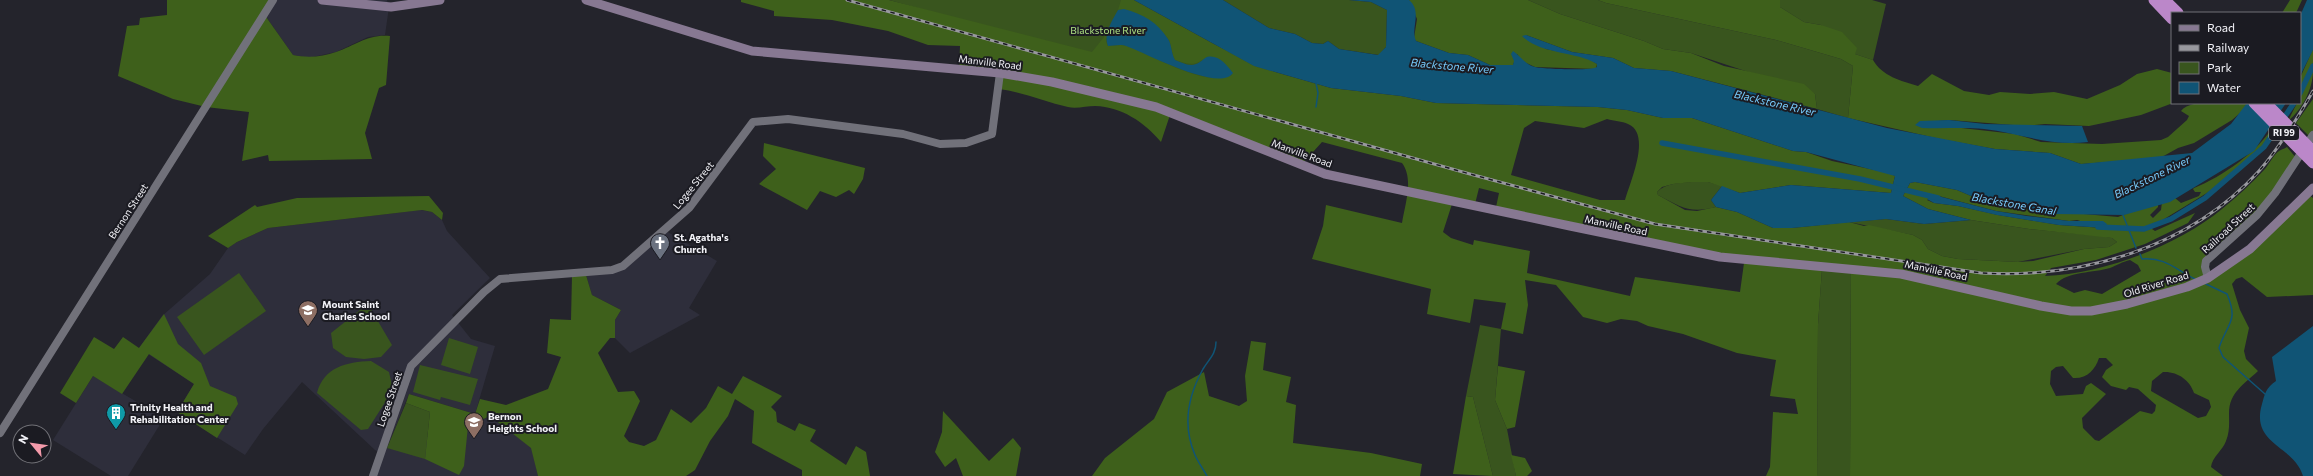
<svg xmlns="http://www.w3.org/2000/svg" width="2313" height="476" font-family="Commissioner,sans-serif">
<rect width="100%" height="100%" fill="#24242c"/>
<path fill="#2e2e3b" d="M271,0H387L389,7L385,35L368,37L336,52L308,58L293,55L264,14Z
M421,210L432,212L442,220L447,231L490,278L452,315L471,339L495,346L475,414L409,394L387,448L468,426L490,416L532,448L538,476H375L384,454L375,450L302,382L263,429L245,455L177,412L194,384L139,348L162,316L210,274L228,248L237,242L268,228Z
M666,231L717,261L689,308L700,315L630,353L615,338V320L621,310L592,295L586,275L621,270Z
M93,376L164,418L128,476H111L53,440Z"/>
<path fill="#39551e" d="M889,0H1121L1122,3L1465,158Z
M1223,0H1349L1371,2L1387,10L1386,47L1379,55L1339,49L1328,41L1323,44L1312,43L1295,34L1269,28Z
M1528,0H1598L1606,3L1776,40L1841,59L1853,66L1848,118L1817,109L1815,94L1691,53L1663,49L1644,41L1560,14Z
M1780,0H1872L1886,4L1873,60L1855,54L1821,25L1804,22L1780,7Z
M1692,182H1708L1722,186L1711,200L1716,207C1690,214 1681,207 1658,195L1657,192C1666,183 1679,183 1692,182Z
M1886,219L1924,224L1971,220L2029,229L2101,236L2112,238L2117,242L2109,247L2084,249L2018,262L1958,259L1942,256L1928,249L1922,240L1913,235L1849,222Z
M1822,269H1851L1850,476H1817L1818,324Z
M239,273L266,311L204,355L177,317Z
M365,306H369L392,345L381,357L364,359L346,357L333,348L331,333Z
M1480,325L1501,329L1495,400L1507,429L1516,476H1493L1473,397L1466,396Z
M449,338L478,347L470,374L441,365Z
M371,361L389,372L393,390L368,429L361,430L317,393C324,367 346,362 371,361Z
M420,365L478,379L470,405L441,397L440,400L413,392Z
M406,403L430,412L425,459L387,448Z"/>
<path fill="#3e601b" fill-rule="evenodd" d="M167,0H271L264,14L293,55C307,58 322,57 336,52C357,45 367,34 390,36L386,85L379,88L365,133L372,159L269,161L268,155L242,161L249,112L206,107L173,99L118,76L127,26L139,25L140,18L167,15Z
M741,0H889L1092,52L1108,32L1106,41L1108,46C1114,46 1121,44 1127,46C1154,55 1203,88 1232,75L1207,57C1195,66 1189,65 1175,60C1171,53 1172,45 1168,39C1160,26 1133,7 1118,10L1121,0H1134L1254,66L1331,88L1401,96L1436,103L1598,107L1627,110L1663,118H1692L1793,151L1806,152L1832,161L1889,173L1895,176L1891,193L1791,185L1740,193L1708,182H1692L1673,184L1662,187L1657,192L1658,195L1685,210L1697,211L1716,207L1737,212L1773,228H1792L1849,222L1864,226L1869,225L1913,235L1922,240L1928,249L1942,256L1958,259L2018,262L2033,261L2084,249L2109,247L2117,242L2112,238L2029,229L1971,220L1928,209L1903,196L1910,183L1915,182L1957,190L1990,204L2084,214L2118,217L2158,201V207L2150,215L2153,218L2161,210L2162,202L2175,198L2181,203L2199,196L2201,192H2195L2193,189L2194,188C2222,177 2259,151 2274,125L2277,127L2264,146L2220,185L2156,224L2152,229L2155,231L2195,213L2188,223L2145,244L2096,260L2051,268L2045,276C2103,274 2177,246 2222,209C2237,197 2251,184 2264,170C2269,165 2273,155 2279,151C2282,149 2284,149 2287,147L2297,159L2272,201L2207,264L2210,278L2309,195L2313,198V295L2267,297L2242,277L2236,279L2232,284L2240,310L2249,328L2244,351L2246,359L2258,371C2244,384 2229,393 2229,413C2229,423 2230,431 2226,441C2223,450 2212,457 2211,467L2223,476H1850L1851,270L1822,269L1818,324L1817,476H1766L1770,467L1773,412L1798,414L1795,399L1770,396L1776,360L1737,353L1683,334L1648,326L1637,321L1621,319L1607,323L1583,317L1556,285L1525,280L1528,305L1523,334L1501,329L1506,303L1474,299L1470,323L1427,314L1431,289L1312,259L1323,226L1326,205L1402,223C1405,204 1414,179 1402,163L1322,142L1303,163L1172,109L1161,142C1144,122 1122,107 1095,106C1087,106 1076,109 1068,107C1045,102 1023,92 999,89L1001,75L959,70L960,46L928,45L888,31L832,20L774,16V11L741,2ZM1607,119C1614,121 1622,121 1628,124C1652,134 1630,182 1625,200H1600L1511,175L1524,128L1535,121L1584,128ZM1479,188L1499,193L1495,212L1744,263L1740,292L1635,277L1630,296L1527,273L1530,251L1474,240L1473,245L1451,238L1443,232L1452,204L1474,208ZM1935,195L1996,211L2069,221L2077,220L2104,228L2059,225L1998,215L1958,206L1934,203L1927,200ZM2130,260L2138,265L2141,271L2102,294L2085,290L2074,293L2056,284C2068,271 2094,273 2110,268C2117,265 2122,262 2130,260ZM2099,358H2106L2113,365L2106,370L2102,377L2111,386L2126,390L2129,387L2138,389L2156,405L2155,411L2152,414L2140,411L2099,441L2095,440L2083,428L2082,418L2106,394L2091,383L2086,386L2083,394L2056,396L2050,384L2051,371L2056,367L2063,366L2073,378C2087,379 2095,370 2099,358ZM2163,372C2177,371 2190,380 2194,393L2209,400L2211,407L2206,416L2198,418L2151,391L2152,381Z
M1409,0H1528L1560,14L1644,41L1663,49L1691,53L1724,66L1804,84L1815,94L1817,109L1671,71L1634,68L1613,58L1572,52L1526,35L1546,49L1586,57L1597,64L1596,69L1535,67L1522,61L1517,54L1513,65H1490L1468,55L1449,53L1416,41L1414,38L1417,19Z
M1598,0H1780V7L1804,22L1821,25L1842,32L1857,48L1855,54L1873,60C1882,76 1901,81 1918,86L1932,74L1964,91L1989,95L2000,92L2030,94L2054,92L2087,99L2120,85L2137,74L2157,69L2172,73L2173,103L2141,115L2089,126L2045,124L2026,126L1949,120L1917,123L2015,134L2041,142L2102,144L2161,140L2168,137L2187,120L2189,116L2181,111C2190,98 2230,103 2246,103L2248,106L2232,120L2194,143L2178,148L2160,158L2081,164L2050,153L1995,149L1940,139L1848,118L1853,66L1841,59L1776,40L1606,3Z
M2290,0H2302L2296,13H2282Z
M2313,49V63L2300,88V78Z
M2313,71C2313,89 2302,110 2288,121L2297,103H2300V97Z
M2313,99V140L2296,123Z
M764,143L865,168L863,179L854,194L849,190L836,197L820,191L807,210L759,184L776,169L763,156Z
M429,196L443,213L442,220L432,212L422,210L268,228L237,242L228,248L208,236L255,205L257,207L297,198Z
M586,275L592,295L621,310L615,320V338H610L598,353L618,392L634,391L640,401L624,436L629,442L644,446L656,440L671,409L691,423L706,408L718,386L732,394L743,376L782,396L771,407L776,412L777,422L795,431L799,423L816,430L810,441L846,465L856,446L866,452L870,476H802V470L752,443L754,411L735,399L728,416L710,441L695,470L686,476H538L531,448L490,416L468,426L464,466L459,475L425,459L430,412L406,403L409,394L475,414L480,399L506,405L548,389L561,357L547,353L550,319L571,320L572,276Z
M164,314L178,344L201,363L210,386L236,397L238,404L217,438L177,412L194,384L149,354L122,394L93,376L76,403L60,393L94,337L114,349L123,337L139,348Z
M1251,341L1266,343L1263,370L1291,377L1286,402L1296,405L1293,443L1371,453L1422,464L1420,476H1092L1105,458L1154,419L1167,392L1204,372L1209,396L1239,406L1247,401L1245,376Z
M1498,366L1525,371L1515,427L1507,429L1495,400Z
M1466,396L1473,397L1493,476L1453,474Z
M943,411L989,461L1013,438L1021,448L1016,476H963L956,458L945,467L935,452L942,432Z
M1511,455L1525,458L1532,471L1527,476H1516Z"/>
<path fill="#105475" d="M1134,0H1223L1269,28L1295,34L1312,43L1323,44L1328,41L1339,49L1378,55L1386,47L1387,10L1371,2L1349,0H1409C1423,12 1410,28 1416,41L1449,53L1468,55L1490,65H1513L1514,61L1511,54L1513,51C1521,56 1525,65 1535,67C1543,69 1593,71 1597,67V64C1575,51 1541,55 1522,36L1526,35L1572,52L1613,58L1634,68L1671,71L1887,128L1995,149L2050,153L2081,164L2192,153L2231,124L2247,103H2286L2254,151L2170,202L2124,215L2056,214L2016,206L1990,204L1957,190L1915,182L1910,183L1903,196L1928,209L1971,220L1924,224L1886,219L1792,228H1773L1737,212L1716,207L1711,200L1722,186L1740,193L1791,185L1891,193L1895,176L1806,152L1793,151L1692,118H1663L1627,110L1598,107L1436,103L1401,96L1331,88L1254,66Z
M2307,0H2313V50L2300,76V16Z
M1124,9C1143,14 1157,22 1168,39C1172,45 1171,53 1175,60C1181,62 1189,67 1196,64C1200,63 1203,59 1207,57C1218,54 1227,65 1233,73C1219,93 1144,52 1126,46C1121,44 1113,46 1108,46C1103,34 1112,21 1118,10Z
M1949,120L1985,124L2082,126L2088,142C2052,147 2019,133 1984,129C1964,127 1943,129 1922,128L1915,125L1920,121Z
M1934,195L1996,211L2027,216L2069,221H2103L2107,224L2105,228L2059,225L1997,215L1958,206L1934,203L1927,199Z
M2313,326V476H2303C2294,445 2250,445 2262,404C2265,393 2266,388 2276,381L2272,357Z"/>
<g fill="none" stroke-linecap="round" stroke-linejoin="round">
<path stroke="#105475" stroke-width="1.5" d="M1316,107L1318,93L1316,83
M2123,215L2136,248
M2140,254L2142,259C2165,257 2175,269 2195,279
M2206,284L2227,294C2239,322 2227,323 2219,348L2223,357L2265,394
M1207,476C1203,469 1198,462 1195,455C1182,425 1188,396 1203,369C1209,359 1216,354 1216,342"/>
<path stroke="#105475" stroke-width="5.5" d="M2300,93L2313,66
M1662,143L1860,179L1938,198
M2098,227L2144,229L2171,219L2205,198L2264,147L2294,103"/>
<path stroke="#71717a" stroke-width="8" d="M2208,278L2205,267L2206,261L2257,215L2275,193L2313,135
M0,433L273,0
M373,476L411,366L484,292L500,279L612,270L623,266L689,208L753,122L788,119L903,134L940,144L966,143L992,134L1000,73"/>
<path stroke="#877892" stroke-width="9" d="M322,0L391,7L440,0
M586,0L752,51L1000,73L1052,82L1156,107L1325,174L1570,226L1720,257L1901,274L2041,306L2071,311H2091L2127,304L2187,287L2208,278L2250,249L2313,188"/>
<path stroke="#bb87c9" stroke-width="11" d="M2154,0L2172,19
M2165,0L2178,13
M2254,103L2313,163
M2266,103L2313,151"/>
<defs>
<path id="rail" d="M847,0L1470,174L1655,224L1981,273C2082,279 2189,248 2259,171C2280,147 2297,119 2313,91"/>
</defs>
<use href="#rail" stroke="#98989e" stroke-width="3"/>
<use href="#rail" stroke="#1b1b22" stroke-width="1.5" stroke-dasharray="4.5" stroke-linecap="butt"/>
</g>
<defs>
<symbol id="church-pin" viewBox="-11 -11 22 30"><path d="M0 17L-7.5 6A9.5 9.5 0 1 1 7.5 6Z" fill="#6b7280" stroke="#1b1b22"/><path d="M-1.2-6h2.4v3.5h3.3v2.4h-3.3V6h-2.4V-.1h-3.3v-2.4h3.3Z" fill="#fff"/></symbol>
<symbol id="school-pin" viewBox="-11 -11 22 30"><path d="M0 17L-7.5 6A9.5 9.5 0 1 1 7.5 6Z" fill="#8d6e63" stroke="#1b1b22"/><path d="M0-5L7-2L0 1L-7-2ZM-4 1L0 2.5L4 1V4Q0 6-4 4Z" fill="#fff"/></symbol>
<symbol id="building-pin" viewBox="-11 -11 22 30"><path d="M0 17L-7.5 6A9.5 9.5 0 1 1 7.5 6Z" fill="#0f9aa8" stroke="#1b1b22"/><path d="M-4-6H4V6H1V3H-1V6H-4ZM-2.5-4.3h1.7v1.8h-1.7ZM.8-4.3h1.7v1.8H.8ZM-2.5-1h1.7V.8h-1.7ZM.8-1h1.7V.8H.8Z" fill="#fff"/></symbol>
</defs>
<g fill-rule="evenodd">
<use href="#church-pin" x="649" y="232" width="22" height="30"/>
<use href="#school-pin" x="297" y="299" width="22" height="30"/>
<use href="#building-pin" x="105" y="402" width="22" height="30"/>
<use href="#school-pin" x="463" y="411" width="22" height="30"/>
</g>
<g text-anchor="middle" stroke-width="4" stroke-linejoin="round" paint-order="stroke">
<rect fill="#1b1b22" stroke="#b2b2b7" stroke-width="1" x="2269" y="126" width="30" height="14" rx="3"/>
<g font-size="9" font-weight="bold" fill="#f2f2f7">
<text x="2284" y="136">RI 99</text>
</g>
<g font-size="10" fill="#aee183" stroke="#1b1b22">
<text x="1108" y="34">Blackstone River</text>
</g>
<g font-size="10" fill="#f2f2f7" stroke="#1b1b22">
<text transform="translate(990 62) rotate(7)" y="4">Manville Road</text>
<text transform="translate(1302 153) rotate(20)" y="4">Manville Road</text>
<text transform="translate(693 185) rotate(-51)" y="4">Logee Street</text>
<text transform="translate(128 211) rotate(-57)" y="4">Bernon Street</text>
<text transform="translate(1616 225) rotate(12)" y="4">Manville Road</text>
<text transform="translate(2228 228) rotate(-43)" y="4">Railroad Street</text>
<text transform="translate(1936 270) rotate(12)" y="4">Manville Road</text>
<text transform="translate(2156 284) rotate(-17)" y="4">Old River Road</text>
<text transform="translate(389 399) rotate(-71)" y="4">Logee Street</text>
</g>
<g font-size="10" font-weight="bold" fill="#f2f2f7" stroke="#1b1b22" text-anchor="start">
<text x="674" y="241">St. Agatha's<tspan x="674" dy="12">Church</tspan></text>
<text x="322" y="308">Mount Saint<tspan x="322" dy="12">Charles School</tspan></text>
<text x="130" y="411">Trinity Health and<tspan x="130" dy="12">Rehabilitation Center</tspan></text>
<text x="488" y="420">Bernon<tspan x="488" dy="12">Heights School</tspan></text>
</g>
<g font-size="11" font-style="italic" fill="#77cbfc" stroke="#1b1b22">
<text transform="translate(1452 66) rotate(5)" y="4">Blackstone River</text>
<text transform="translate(1775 103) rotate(13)" y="4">Blackstone River</text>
<text transform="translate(2152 177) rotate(-26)" y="4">Blackstone River</text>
<text transform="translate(2014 204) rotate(10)" y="4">Blackstone Canal</text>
</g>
</g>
<rect x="2171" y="12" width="130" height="92" fill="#1b1b22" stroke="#717177"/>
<rect x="2179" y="25" width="20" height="6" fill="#877892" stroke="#717177"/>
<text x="2207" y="32" font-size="12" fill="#f2f2f7">Road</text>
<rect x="2179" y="45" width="20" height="6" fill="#98989e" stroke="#717177"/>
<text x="2207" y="52" font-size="12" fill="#f2f2f7">Railway</text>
<rect x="2179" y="62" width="20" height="12" fill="#39551e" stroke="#717177"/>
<text x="2207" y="72" font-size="12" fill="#f2f2f7">Park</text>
<rect x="2179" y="82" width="20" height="12" fill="#105475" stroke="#717177"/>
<text x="2207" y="92" font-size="12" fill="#f2f2f7">Water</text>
<g transform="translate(32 444) rotate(299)"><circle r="19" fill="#1b1b22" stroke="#717177"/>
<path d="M0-3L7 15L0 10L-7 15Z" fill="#f39aaa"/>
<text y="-6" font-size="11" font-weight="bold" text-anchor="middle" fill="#f2f2f7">N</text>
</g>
</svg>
